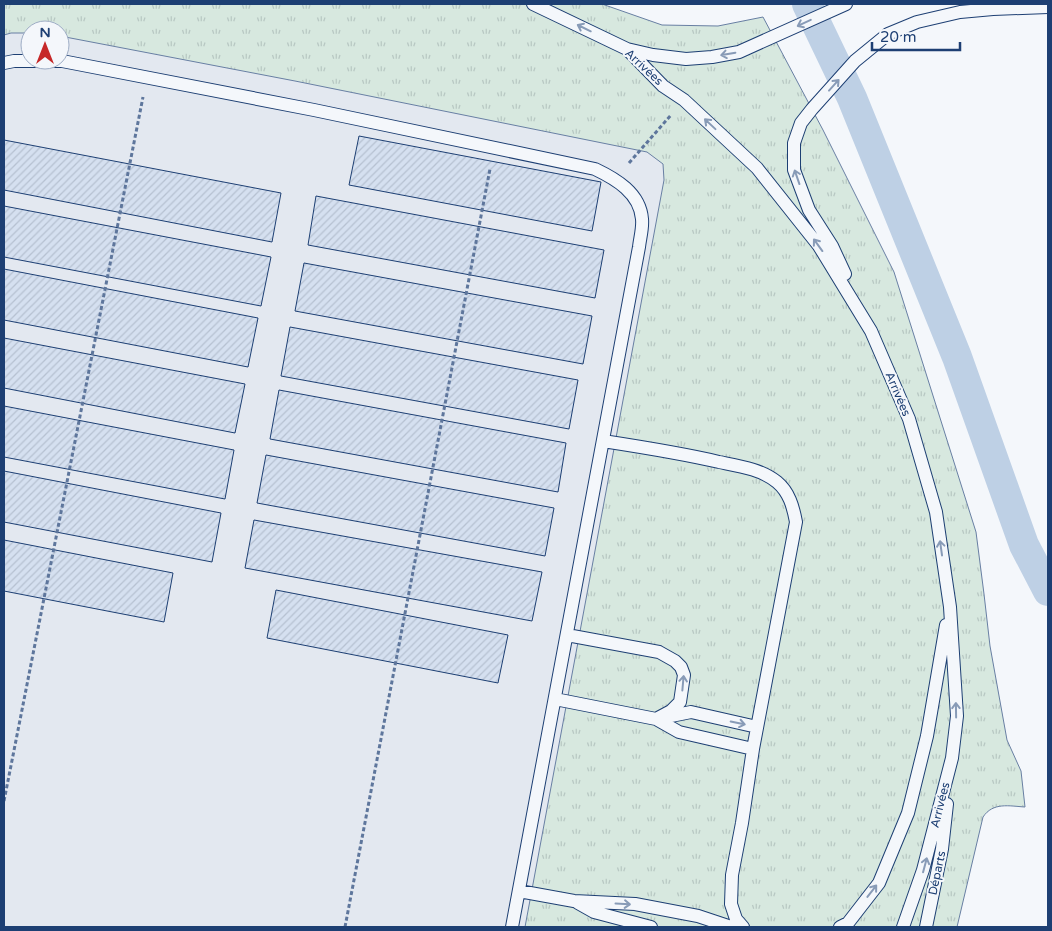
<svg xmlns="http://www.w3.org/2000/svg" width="1052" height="931" font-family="'Varela Round',sans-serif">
<defs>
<pattern id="grass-tufts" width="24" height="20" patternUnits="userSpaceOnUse" patternTransform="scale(1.25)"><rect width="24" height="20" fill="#d7e8df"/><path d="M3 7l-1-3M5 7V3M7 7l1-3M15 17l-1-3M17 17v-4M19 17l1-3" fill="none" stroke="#b8c8c3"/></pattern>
<pattern id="building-hatch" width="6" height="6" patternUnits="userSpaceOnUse" patternTransform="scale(1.25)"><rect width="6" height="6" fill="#d5e0f0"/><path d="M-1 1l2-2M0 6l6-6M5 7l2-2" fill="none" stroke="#b6c1d1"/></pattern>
</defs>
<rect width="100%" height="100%" fill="#f4f7fb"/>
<path fill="url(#grass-tufts)" stroke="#687fa3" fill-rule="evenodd" d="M4,4H602L662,25L718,26L763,17L823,130L894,272L976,532L984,594L990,646L1007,740L1021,771L1025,807C1009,806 993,802 983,817L957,927H4ZM30,30H60V60H30Z"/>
<path fill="#e3e8f0" stroke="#687fa3" d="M11,33H30V60H60V36L295,81L647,152L663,164L664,180L525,927H4V35Z"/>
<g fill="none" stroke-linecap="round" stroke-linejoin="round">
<path stroke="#bed0e5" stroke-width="30" d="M807,4L852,98L957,357L1024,545L1048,591"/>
</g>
<path fill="url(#building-hatch)" stroke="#1d3f73" d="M359,136L601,182L592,231L349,185Z
M4,140L281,193L272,242L4,190Z
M316,196L604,250L595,298L308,245Z
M4,206L271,257L261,306L4,257Z
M304,263L592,316L583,364L295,311Z
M4,269L258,318L248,367L4,320Z
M290,327L578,380L569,429L281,376Z
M4,338L245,384L235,433L4,388Z
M279,390L566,443L558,492L270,439Z
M4,406L234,450L225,499L4,457Z
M266,455L554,508L545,556L257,503Z
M4,471L221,513L212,562L4,522Z
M254,520L542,572L532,621L245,568Z
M4,540L173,573L164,622L4,591Z
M276,590L508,635L498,683L267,638Z"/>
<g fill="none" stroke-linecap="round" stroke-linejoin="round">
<defs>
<path id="lane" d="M533,4L627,49L663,86L684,100L757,168L819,246L871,331L909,419L936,512L950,607L957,716L952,758L923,870L903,927
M627,49L653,55L686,59L712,57L739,52L846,4
M4,63L14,61H62L314,110L595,169C616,179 640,193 642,219C643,228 640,238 639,247L512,927
M845,274L832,246L809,210L794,170V143L801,123L812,109L855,61L888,34L917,22L960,12L993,9L1048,7
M603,441C642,447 681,453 719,462C739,466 761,469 777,482C789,492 793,506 796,522L753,749L742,823L732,875L731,904L736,919L743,927
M567,635L659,652L675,661L681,667L684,675L680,702L671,711L656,719
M555,699L656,719L679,732L753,749
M666,717L691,712L757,727
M519,891L574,901L635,904L698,916L731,927
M578,903L594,912L651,927
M840,927L848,923L879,883L908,813L927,736L946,625
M926,927L942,849L947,804"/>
</defs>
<use href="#lane" stroke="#1d3f73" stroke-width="14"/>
<path stroke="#5e769c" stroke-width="3" stroke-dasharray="4 2.5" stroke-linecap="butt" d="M629,163L671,115
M4,801L143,97
M345,927L490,169"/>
<use href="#lane" stroke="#f4f7fb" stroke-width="12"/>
</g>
<defs><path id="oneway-shaft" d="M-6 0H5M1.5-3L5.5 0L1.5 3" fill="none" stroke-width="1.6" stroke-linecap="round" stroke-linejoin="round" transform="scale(1.25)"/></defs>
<g stroke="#889bb7">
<use href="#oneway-shaft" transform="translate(804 23) rotate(155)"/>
<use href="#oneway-shaft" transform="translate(584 28) rotate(-154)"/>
<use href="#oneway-shaft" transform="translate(728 54) rotate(170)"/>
<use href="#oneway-shaft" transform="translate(834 85) rotate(-48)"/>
<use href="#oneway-shaft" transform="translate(710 124) rotate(-137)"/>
<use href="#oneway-shaft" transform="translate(797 177) rotate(-109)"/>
<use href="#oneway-shaft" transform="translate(818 245) rotate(-126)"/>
<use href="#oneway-shaft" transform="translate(941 548) rotate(-98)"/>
<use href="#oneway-shaft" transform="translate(683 683) rotate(-85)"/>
<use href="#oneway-shaft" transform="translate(956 710) rotate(-91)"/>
<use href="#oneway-shaft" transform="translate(738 723) rotate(12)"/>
<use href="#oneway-shaft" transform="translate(925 865) rotate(-75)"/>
<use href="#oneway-shaft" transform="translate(872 891) rotate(-52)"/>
<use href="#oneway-shaft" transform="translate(623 904) rotate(3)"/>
</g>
<g text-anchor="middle" stroke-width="4" stroke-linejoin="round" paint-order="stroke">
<g font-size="12" fill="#1d3f73" stroke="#f4f7fb">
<text transform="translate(644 67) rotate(43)" y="4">Arrivées</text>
<text transform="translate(898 394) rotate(67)" y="4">Arrivées</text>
<text transform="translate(940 805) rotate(-76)" y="4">Arrivées</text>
<text transform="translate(937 873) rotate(-78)" y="4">Départs</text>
</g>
</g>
<rect width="1052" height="931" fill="none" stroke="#1d3f73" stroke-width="10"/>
<g transform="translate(45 45)"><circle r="24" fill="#f4f7fb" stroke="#9eadc5"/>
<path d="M0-4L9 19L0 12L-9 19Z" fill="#c62828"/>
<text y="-8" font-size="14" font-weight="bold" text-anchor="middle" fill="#1d3f73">N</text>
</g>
<path d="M872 42v8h88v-8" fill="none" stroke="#1d3f73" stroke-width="2.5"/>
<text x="880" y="42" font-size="15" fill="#1d3f73" stroke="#f4f7fb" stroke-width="4" paint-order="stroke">20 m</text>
</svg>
